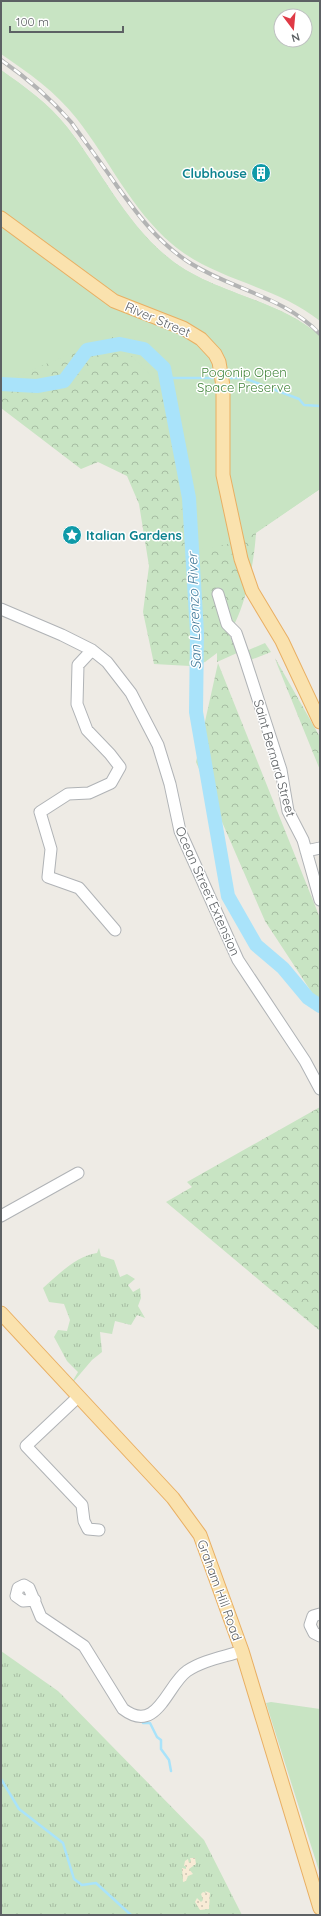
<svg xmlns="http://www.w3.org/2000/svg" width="321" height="1916" font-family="Quicksand,sans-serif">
<defs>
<pattern id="grass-tufts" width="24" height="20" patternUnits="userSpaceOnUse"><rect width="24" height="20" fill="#c8e4c3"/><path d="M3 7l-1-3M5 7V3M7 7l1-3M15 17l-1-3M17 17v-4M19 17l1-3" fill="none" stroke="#a6bca2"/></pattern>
<pattern id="forest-crowns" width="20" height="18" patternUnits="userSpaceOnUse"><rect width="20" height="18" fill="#c8e4c3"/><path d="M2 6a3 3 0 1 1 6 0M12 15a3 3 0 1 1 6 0" fill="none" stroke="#a6bca2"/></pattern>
<pattern id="sand-dots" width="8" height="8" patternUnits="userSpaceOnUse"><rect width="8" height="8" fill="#f8ebd6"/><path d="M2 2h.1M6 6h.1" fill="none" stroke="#ccc2b1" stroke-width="1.8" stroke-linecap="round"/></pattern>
</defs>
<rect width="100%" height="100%" fill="#eeebe5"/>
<path fill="url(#grass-tufts)" d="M99,1248L101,1256L114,1260L120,1277L127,1274L135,1279L128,1285L133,1292L140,1288L141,1298L138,1306L145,1318L137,1315L131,1325L115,1321L112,1334L100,1332L102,1352L92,1360L69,1387L78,1372L67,1361L54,1337L58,1330L67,1331L70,1320L64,1304L49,1302L43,1288C59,1274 76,1256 97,1253Z
M1,1651L58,1691L204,1840L242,1915H1Z"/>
<path fill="url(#forest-crowns)" d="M1,70C25,87 49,104 67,127C100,169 124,220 165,255C210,294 276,297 320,336V489L256,533C254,564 246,607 229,634L237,653L217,662V653L205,662L190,666L154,664L143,612L149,566L139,504L127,476L98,462L81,469L1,408Z
M265,643L271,652L248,661L244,652Z
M275,658L320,737V770L277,664Z
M218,663L320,918V1005L265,921L196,762Z
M320,1107V1331L166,1202L192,1187L187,1182Z"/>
<path fill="url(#sand-dots)" d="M190,1858H195L196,1864L189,1869L193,1874L188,1876L186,1881L183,1882L182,1868L186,1869V1866H184L185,1861L188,1859L189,1863L191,1861Z
M205,1891L210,1893L209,1909L200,1910L195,1902L197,1898L201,1902L203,1900L201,1894L203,1892L206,1893Z"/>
<path fill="#c8e4c3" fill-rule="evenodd" d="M1,1H320V321C276,285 215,281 172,244C132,210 109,160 77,119C56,92 29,73 1,54ZM281,16H305V40H281Z
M1,70C25,87 49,104 67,127C100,169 124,220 165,255C210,294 276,297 320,336V489L243,541L187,552L170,395L113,337L11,378L1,373Z
M271,1702L320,1709V1874L266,1703Z"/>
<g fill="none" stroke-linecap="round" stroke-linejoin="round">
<path stroke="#a9e3fa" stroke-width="2.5" d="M165,378H218
M225,378H244L299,399L304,405L320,406
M143,1723H150L157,1737L161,1740V1749L169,1760L171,1771
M1,1779L19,1809L63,1843L74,1879L82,1885L96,1883L131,1915"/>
<path stroke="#a9e3fa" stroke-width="14" d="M1,384L37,386L64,381L87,350L120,344L144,349L164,368L189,498L197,633L196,712L228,896L256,945L283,968L308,998L320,1006"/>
<defs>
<path id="minor" d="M218,594L227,624L236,633L244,656L281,770L288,811L303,840L320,900
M1,609L62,635L92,650L107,662L131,693L158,745L170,784L180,831L238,960L305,1061L320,1089
M92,650L78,665L77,704L87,730L110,754L120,767L111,783L89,793L68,794L40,812L51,849L48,877L79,888L115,930
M306,851L320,848
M1,1216L78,1173
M78,1397L26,1446L82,1505L84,1521L88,1529L99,1530
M35,1600L23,1601L16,1596L18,1588L24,1585L29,1588L41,1617L84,1646L123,1709C157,1735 167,1685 187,1671C203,1660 224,1657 242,1651
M320,1614L313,1616L310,1625L314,1633L320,1636"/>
<path id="major" d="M1,218L114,301L183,328L201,339L215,354L219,362L223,386V475L241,559L252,591L282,641L320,722
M1,1313L173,1498L200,1535L242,1651L320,1908"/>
</defs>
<use href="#minor" stroke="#b0b3b6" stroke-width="13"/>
<use href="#major" stroke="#e9af63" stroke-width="15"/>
<use href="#minor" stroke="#fff" stroke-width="11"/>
<use href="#major" stroke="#fae2ae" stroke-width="13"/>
<defs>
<path id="rail" d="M1,60C27,78 50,98 71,122C86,143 102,164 117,186C138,215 157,241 187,261C229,289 284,296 320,334"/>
</defs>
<use href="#rail" stroke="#b3b4b4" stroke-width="4"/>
<use href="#rail" stroke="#fff" stroke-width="2.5" stroke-dasharray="8" stroke-linecap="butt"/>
</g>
<defs>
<symbol id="building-disc" viewBox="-11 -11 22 22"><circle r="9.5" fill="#0f9aa8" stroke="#fff"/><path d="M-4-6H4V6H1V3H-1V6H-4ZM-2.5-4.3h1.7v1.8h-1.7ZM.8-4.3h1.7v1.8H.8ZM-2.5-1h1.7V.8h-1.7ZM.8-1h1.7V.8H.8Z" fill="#fff"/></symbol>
<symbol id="sight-disc" viewBox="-11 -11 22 22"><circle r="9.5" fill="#0f9aa8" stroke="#fff"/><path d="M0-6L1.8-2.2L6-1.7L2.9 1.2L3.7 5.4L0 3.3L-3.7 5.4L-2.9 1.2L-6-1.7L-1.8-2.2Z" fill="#fff"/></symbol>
</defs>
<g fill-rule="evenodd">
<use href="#building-disc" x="250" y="162" width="22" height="22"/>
<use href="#sight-disc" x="61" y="524" width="22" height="22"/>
</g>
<g text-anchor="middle" stroke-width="3" stroke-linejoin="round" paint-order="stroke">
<g font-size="13" font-weight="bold" fill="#0d838f" stroke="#fff" text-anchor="end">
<text x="247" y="178">Clubhouse</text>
<text x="86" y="540" text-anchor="start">Italian Gardens</text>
</g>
<g font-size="13" fill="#5d6164" stroke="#fff">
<text transform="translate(158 319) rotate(23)" y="5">River Street</text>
<text transform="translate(275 758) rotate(74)" y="5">Saint Bernard Street</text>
<text transform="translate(208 891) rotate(66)" y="5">Ocean Street Extension</text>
<text transform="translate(220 1590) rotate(70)" y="5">Graham Hill Road</text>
</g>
<g font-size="13" fill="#43853b" stroke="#fff">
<text x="244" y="377">Pogonip Open<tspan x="244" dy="15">Space Preserve</tspan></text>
</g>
<g font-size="14" font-style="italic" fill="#417a9a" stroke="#fff">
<text transform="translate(194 611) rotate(-92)" y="5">San Lorenzo River</text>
</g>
</g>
<rect width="321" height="1916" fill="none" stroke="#5d6164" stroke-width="4"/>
<g transform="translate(293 28) rotate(164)"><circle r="19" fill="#ffffff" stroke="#bec0c1"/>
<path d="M0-3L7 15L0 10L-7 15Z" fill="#df3a46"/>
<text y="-6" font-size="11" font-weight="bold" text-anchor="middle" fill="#5d6164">N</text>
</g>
<path d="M10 26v6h113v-6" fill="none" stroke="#5d6164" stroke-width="2"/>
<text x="16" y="26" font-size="12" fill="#5d6164" stroke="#ffffff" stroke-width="3" paint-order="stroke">100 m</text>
</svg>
